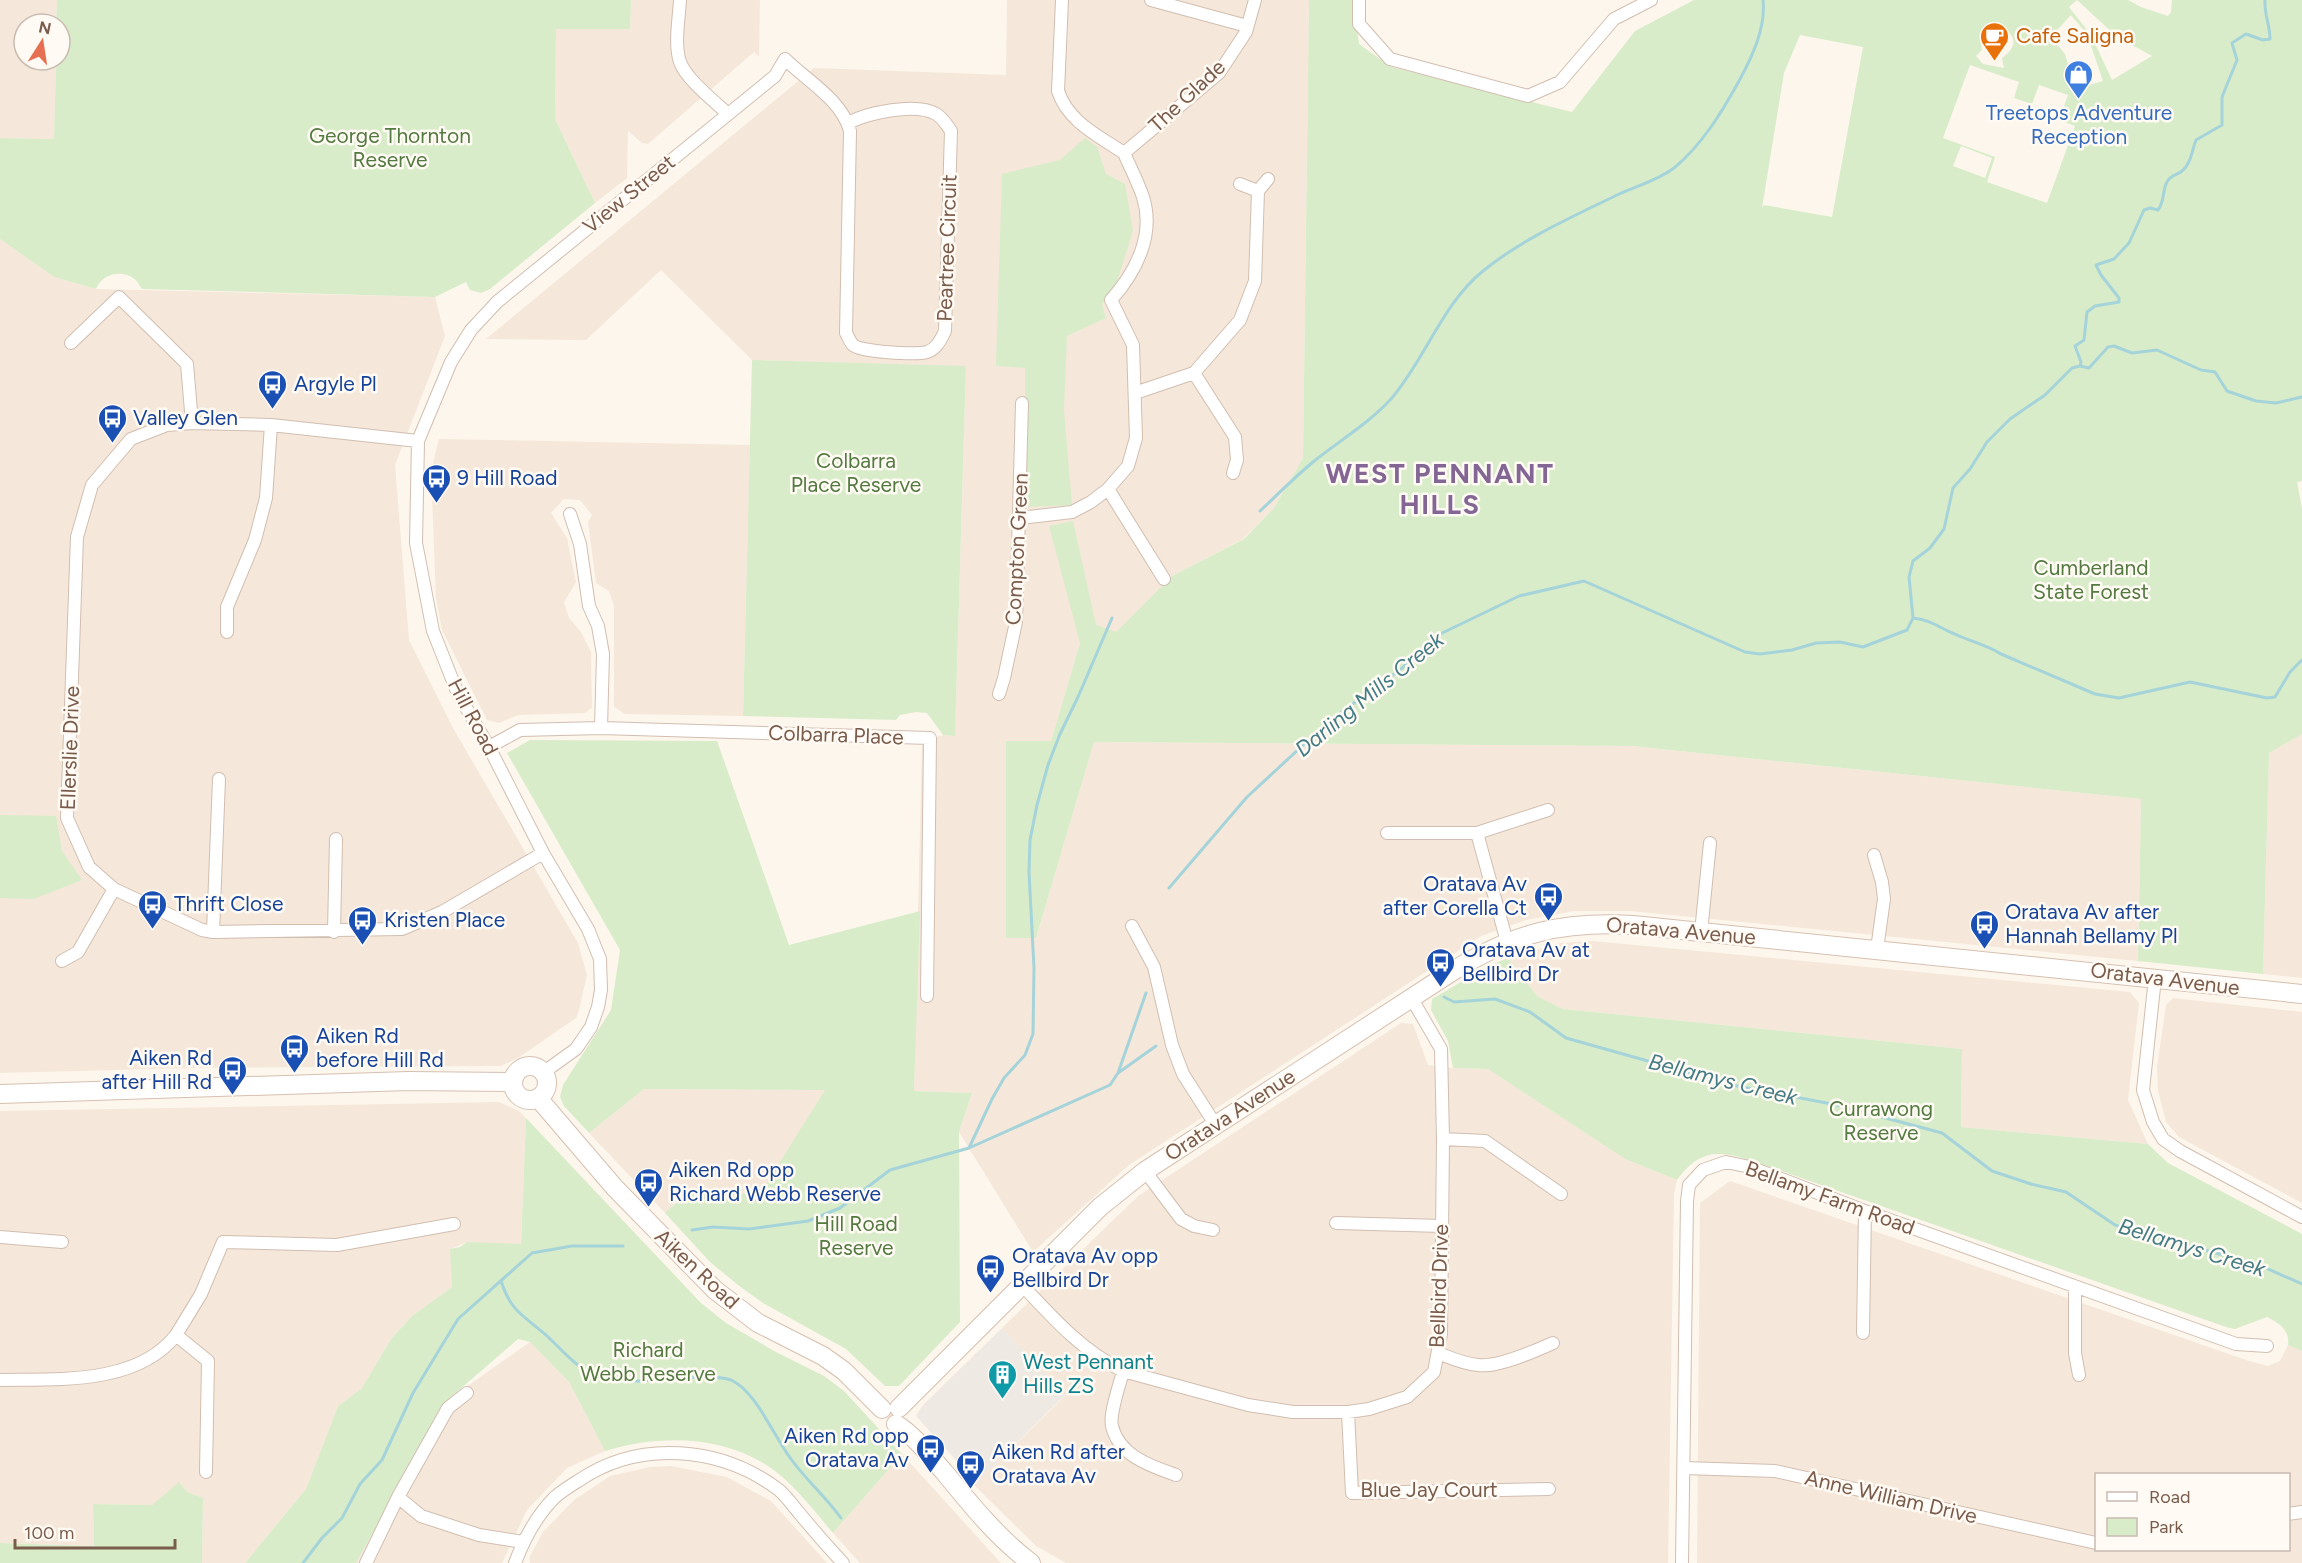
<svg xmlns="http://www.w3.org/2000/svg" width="2302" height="1563" font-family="Figtree,sans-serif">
<rect width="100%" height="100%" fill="#fdf6ec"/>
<path fill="#f5e8da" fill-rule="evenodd" d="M0,0H57L56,24H24V60H56L54,139L0,138Z
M631,0H760L759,57L754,52L648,144L642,143L628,131L627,178L595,203L555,119L556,29H630Z
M1007,0H1309L1303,458L1274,508L1243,539L1172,576L1116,632L1080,643L1051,741L1036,938L1094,742L1632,746L2141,799L2138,961L1630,911H1574L1526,920L1481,936L1129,1165L1033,1252L959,1132L972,1093L914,1091L922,741L943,735L955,736L966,367L752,360L661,270L586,340L486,339L814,68L1006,75Z
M0,239L54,277L96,289L435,297L445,336L395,465L409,640L453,728L578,943L587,975L579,1010L576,1018L518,1058L501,1066L192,1068L0,1073Z
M439,439L750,445L743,716L625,714L614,707V606L609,591L596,583L588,522L592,515L580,500L564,499L551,513L567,538L576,582L564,602L569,618L581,632L591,652L592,708L585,713L518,715L499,723L487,720L442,630L436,598L431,471Z
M2302,734V978L2263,974L2269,753Z
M1593,941L2130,992L2139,1003L2128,1100L2148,1144L1961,1127L1962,1049L1563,1009L1537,996L1508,958L1560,943Z
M2173,998L2302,1012V1203L2179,1137L2166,1122L2158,1091L2157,1067L2166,1005Z
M1401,1023L1413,1024L1428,1065L1453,1068L1488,1069L1625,1159L1677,1180L1674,1195L1668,1563H1066L1036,1546L974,1485L1065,1396L1002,1328L1138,1196Z
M644,1089L826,1090L758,1197L731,1190L678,1200L665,1213L589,1133Z
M499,1102L519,1111L526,1118L521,1245L467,1242L451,1249L452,1287L412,1316L391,1339L362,1388L338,1406L306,1489L245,1563H202L203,1498L187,1492L152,1505L93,1504L94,1546L0,1543V1111Z
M1730,1181L2249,1361L2268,1366L2280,1361L2288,1345L2302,1351V1563H1697L1700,1203ZM2096,1474H2288V1550H2096Z
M530,1342L569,1382L605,1451L567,1468L527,1510L502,1563H356L445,1402Z
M902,1454L1001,1563H860L833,1533Z
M671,1466L727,1477L771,1501L827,1563H530L529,1558L543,1532L574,1500L610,1476L650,1467Z"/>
<path fill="#efe9e4" d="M1002,1328L1065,1395L974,1485L954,1458L916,1416L923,1405Z"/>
<path fill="#d8ecc9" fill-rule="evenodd" d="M57,0H631L630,29H556L555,119L595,203L490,289L481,293L470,290L466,282L435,297L142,289C139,285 137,280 133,278C120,269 101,275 96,289L54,277L0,239V138L54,139L56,60H60V24H56Z
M1309,0H1353L1359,44L1391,67L1572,112L1635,31L1694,0H2077L2069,7L2091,35L2112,80L2152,56L2116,36L2077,0H2128L2141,7L2168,16L2171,12L2172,0H2302V481L2297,482L2302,508V734L2269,753L2263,974L2138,961L2141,799L1632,746L1094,742L1036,938H1006V741H1051L1080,643L1049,526L1073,521L1096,625L1116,632L1172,576L1244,539L1274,508L1303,458ZM2071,15L2087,34L2103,81L2075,89L2065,54L2051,37ZM2000,25C2016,36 2019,45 2002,58L2004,68L1983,64L1976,56L1982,50L1980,37L1986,27ZM1800,35L1863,47L1832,217L1764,205L1762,208L1784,73ZM1970,65L2019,82L2014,98L2032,104L2039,85L2068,95L2059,120L2075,126L2047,203L1987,182L1995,157L1943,138ZM1961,146L1992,158L1985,178L1953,166Z
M1085,138L1097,147L1106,174L1125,184L1133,231L1115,288L1102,304L1106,318L1067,336L1064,410L1072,505L1025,507V368L996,366L1002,174L1060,160Z
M752,360L966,366L955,736L943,735L927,713L916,712L900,715L896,720L743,716Z
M530,740L717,741L789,945L920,911L914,1091L972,1093L959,1132L960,1322L899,1386H885L846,1349L763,1303L738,1285L710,1262L665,1213C697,1182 718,1187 758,1197L825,1090L644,1089L589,1133L564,1106L560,1097L563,1085L611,1010L620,950L507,753Z
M0,815L56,816L62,851L82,880L34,899L0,898Z
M1508,958L1537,996L1563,1009L1962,1049L1961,1127L2148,1144L2168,1163L2302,1234V1351L2288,1345C2290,1330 2279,1323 2267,1317L2235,1329L2226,1327L1750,1160C1717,1150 1699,1150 1677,1180L1625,1159L1488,1069L1453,1068L1448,1041L1431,1010L1432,999L1488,966Z
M526,1118L701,1303L726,1323L776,1352L824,1376L844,1391L902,1454L833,1533C816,1513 800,1492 780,1475C732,1435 662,1433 605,1451L569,1382L530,1342L518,1339L445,1402L356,1563H245L306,1489L338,1406L362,1388L391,1339L412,1316L452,1287L450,1249L460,1247L467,1242L521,1244Z
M179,1482L187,1492L203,1498L202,1563H0V1543L94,1546L93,1504L152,1505Z"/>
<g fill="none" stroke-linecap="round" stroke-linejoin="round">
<path stroke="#a5d3da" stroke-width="3" d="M2080,366L2089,368L2108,347L2114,346L2132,353L2157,350L2201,370L2215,372L2227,391L2256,401L2276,403L2302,397
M1260,511C1278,494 1295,477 1313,462C1339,441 1368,424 1391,399C1425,360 1442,304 1483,271C1522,239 1572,217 1617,195C1636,186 1657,181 1674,168C1702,145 1722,112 1739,81C1752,57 1766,28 1763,0
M1913,618L1909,577L1913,561L1930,548L1944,529L1953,488L1970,469L1987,442L2010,419L2045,395L2072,368L2080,366L2081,362L2075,346L2084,340L2087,312L2095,306L2119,302V298L2101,275L2096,265L2114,259L2129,243L2144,210L2150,208L2158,210C2165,201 2162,191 2167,182C2170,175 2177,175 2182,171C2191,164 2192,150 2196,140L2222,125V97L2237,60L2232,43L2246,34L2263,40L2270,39C2270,25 2264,14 2265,0
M1913,618C1935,621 1938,628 1957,635C1972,642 1987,645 2001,654L2095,694L2119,698L2190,682L2267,698L2275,697L2290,672L2302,660
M1169,888L1247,797L1328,722L1401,669L1434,637L1519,596L1584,581L1745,652L1760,654L1792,650L1816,643L1840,642L1863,647L1907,630L1913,618
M1444,997L1454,1002L1495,999L1530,1012L1566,1038L1737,1086L1837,1105L1942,1133L1992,1171L2031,1184L2066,1192L2115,1225L2259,1265L2302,1284
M1118,1073L1156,1046
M969,1148L992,1099L1004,1078L1025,1055L1033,1034L1034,968L1029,872L1030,840L1037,805L1048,765L1060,734L1078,697L1112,618
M692,1230L713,1227L749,1229L808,1221L840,1208L890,1170L969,1148L1110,1085L1118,1073L1146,993
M501,1281C511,1312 523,1315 546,1335C559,1347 575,1366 591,1373C626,1389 667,1376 704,1377C712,1377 723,1377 731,1380C756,1391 774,1437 791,1459C806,1480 826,1497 841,1518
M303,1563L322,1538L342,1518L360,1484L382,1460L413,1393L458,1319L532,1253L572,1246H623"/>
<defs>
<path id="street" d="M680,0C679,19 674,44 680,62C686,79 714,101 728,114
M1062,0L1058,91C1068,122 1099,136 1124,153
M1151,0L1247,26
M1359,0V24L1390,59L1528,96L1560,82L1614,19L1651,0
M1124,153L1219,73L1246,32L1255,0
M1240,184L1258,191
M71,343L119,297L187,364L192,423
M1194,373L1235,437L1237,460L1233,473
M1135,393L1194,373L1240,320L1255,281L1258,191L1268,179
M418,441L271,425L192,423L167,425L131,439L92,485L77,537L67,818L89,867L114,889L202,930L213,932L402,929L442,912L543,853
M1108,489L1164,579
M570,514L580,544L589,606L598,626L603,654L601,728
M1020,518L1072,512L1091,502L1108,489L1128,466L1136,438L1133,345L1111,300C1136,272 1155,235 1143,197C1138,182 1130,167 1124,153
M227,632V607L255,540L266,498L271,425
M999,694L1004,678L1016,622L1022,403
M489,747L520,730L601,728L930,738L927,996
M1387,833H1477L1548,810
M1477,833L1507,942
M1874,855L1882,882L1884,899L1877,949
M1132,926L1154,967L1172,1045L1183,1074L1215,1124
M213,932L219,779
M334,932L336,839
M1701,932L1710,843
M62,961L78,952L114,889
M2155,978L2143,1090L2153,1122L2163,1139L2180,1151L2302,1217
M544,1072L576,1049L591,1027L598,1007L601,990L600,959L588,929L543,853L489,747L458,694L433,631L416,543L418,441L451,362L471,330L497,302L775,76L785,59C806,80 842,100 850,131L846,333C848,336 850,342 853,345C860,352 916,355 927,352C937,349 941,339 945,331L951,131C946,124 943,118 936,114C916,102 867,113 848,123
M1443,1139L1485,1141L1561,1194
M1145,1171L1181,1219L1194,1226L1213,1230
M1336,1223L1442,1226
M0,1237L62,1242
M1022,1285C1053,1318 1082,1351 1123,1371L1248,1405L1293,1412H1348L1369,1409L1407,1397L1434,1372L1441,1334L1443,1139L1441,1049L1412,999
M2075,1287V1353L2079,1375
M1863,1333L1865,1211
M176,1335L208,1361L206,1472
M1438,1353C1451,1358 1464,1364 1478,1365C1497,1368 1535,1351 1553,1343
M1123,1371C1120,1384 1109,1414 1112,1426C1119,1456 1151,1466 1176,1475
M0,1380C57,1379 137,1385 176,1335L201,1294L223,1242L337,1245L454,1224
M1348,1412L1352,1493L1549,1489
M1684,1468L1775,1471L2096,1543
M398,1497L421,1516L479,1535L523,1542
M2288,1514L2302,1512
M366,1563L398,1497L448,1408L467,1393
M515,1563C524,1539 537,1515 555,1497C562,1491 570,1486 578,1481C639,1439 721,1446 779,1490C787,1497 794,1507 800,1514C814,1531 828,1547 843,1563
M1682,1563L1687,1201L1689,1185L1703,1170L1726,1162L1750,1167L1865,1211L2236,1344L2267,1346"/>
<path id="secondary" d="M513 1083a17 17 0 1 1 34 0a17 17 0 1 1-34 0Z
M0,1094L408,1081L513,1082
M538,1098L615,1188L715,1290L758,1323L823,1356L844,1371L882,1409
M899,1408L1100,1207L1145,1171L1453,971C1514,933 1561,921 1633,925L2302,994
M896,1424C915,1436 930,1456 945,1473C971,1505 998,1538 1031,1563"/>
</defs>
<use href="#street" stroke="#d1beb0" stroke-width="14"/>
<use href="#secondary" stroke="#d6c0b0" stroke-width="20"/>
<use href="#street" stroke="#fff" stroke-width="12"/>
<use href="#secondary" stroke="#fff" stroke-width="18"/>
</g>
<defs>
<symbol id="cafe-pin" viewBox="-11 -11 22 30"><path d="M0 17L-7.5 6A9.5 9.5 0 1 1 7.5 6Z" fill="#e8710a" stroke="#fffaf3"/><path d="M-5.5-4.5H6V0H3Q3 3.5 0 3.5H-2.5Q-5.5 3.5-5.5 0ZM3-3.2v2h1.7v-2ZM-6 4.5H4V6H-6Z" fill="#fff"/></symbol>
<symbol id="shop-pin" viewBox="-11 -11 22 30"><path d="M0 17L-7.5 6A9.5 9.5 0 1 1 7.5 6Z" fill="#3f7fe0" stroke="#fffaf3"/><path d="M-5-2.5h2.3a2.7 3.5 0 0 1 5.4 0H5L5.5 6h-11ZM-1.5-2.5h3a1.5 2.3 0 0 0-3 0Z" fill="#fff"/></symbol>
<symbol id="bus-pin" viewBox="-11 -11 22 30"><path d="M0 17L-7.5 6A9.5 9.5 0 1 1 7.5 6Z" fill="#1a4fb4" stroke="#fffaf3"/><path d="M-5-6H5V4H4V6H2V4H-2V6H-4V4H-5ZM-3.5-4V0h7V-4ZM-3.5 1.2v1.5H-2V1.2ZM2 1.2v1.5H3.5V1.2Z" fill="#fff"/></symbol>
<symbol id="building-pin" viewBox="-11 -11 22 30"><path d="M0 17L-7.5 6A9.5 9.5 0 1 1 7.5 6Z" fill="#0f9aa8" stroke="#fffaf3"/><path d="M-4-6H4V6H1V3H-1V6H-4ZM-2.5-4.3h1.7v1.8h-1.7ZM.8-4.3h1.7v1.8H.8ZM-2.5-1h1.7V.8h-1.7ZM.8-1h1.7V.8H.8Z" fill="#fff"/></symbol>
</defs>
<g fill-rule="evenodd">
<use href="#cafe-pin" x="1978" y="20" width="33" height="45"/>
<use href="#shop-pin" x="2062" y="58" width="33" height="45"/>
<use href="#bus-pin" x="256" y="368" width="33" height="45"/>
<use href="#bus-pin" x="96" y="402" width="33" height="45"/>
<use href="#bus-pin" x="420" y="462" width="33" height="45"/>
<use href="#bus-pin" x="1532" y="880" width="33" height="45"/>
<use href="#bus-pin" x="136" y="888" width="33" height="45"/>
<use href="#bus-pin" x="346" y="904" width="33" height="45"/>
<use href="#bus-pin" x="1968" y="908" width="33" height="45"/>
<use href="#bus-pin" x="1424" y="946" width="33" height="45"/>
<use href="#bus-pin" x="278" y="1032" width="33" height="45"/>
<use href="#bus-pin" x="216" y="1054" width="33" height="45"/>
<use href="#bus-pin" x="632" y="1166" width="33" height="45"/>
<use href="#bus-pin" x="974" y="1252" width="33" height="45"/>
<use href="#building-pin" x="986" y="1358" width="33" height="45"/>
<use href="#bus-pin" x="914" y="1432" width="33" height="45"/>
<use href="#bus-pin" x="954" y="1448" width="33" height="45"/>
</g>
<g text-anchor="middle" stroke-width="5" stroke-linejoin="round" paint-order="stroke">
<g font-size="21" fill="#c56008" stroke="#fffaf3" text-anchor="start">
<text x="2016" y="43">Cafe Saligna</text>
</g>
<g font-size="21" fill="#7a5c4d" stroke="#fffaf3">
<text transform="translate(1187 96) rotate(-43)" y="7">The Glade</text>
<text transform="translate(629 194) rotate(-39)" y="7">View Street</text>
<text transform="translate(947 248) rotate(-88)" y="7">Peartree Circuit</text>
<text transform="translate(1017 549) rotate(-87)" y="7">Compton Green</text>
<text transform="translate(473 717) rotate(62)" y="7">Hill Road</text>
<text transform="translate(836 735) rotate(2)" y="7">Colbarra Place</text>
<text transform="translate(70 748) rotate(-88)" y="7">Ellerslie Drive</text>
<text transform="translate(1681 931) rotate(5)" y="7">Oratava Avenue</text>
<text transform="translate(2165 979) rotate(7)" y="7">Oratava Avenue</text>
<text transform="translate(1230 1115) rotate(-33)" y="7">Oratava Avenue</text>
<text transform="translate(1830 1198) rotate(20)" y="7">Bellamy Farm Road</text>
<text transform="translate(697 1269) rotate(43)" y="7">Aiken Road</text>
<text transform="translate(1439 1286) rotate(-88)" y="7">Bellbird Drive</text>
<text x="1429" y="1497">Blue Jay Court</text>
<text transform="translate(1891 1497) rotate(13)" y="7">Anne William Drive</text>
</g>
<g font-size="21" fill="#366cbe" stroke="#fffaf3">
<text x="2079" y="120">Treetops Adventure<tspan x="2079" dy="24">Reception</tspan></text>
</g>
<g font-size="21" fill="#537a41" stroke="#fffaf3">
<text x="390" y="143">George Thornton<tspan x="390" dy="24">Reserve</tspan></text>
<text x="856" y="468">Colbarra<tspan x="856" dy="24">Place Reserve</tspan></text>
<text x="2091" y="575">Cumberland<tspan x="2091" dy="24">State Forest</tspan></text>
<text x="1881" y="1116">Currawong<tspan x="1881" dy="24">Reserve</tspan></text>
<text x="856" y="1231">Hill Road<tspan x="856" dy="24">Reserve</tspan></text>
<text x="648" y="1357">Richard<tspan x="648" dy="24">Webb Reserve</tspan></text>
</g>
<g font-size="21" fill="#164399" stroke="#fffaf3" text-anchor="start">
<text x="294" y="391">Argyle Pl</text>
<text x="133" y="425">Valley Glen</text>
<text x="457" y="485">9 Hill Road</text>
<text x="1527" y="891" text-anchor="end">Oratava Av<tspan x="1527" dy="24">after Corella Ct</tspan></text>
<text x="174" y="911">Thrift Close</text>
<text x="2005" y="919">Oratava Av after<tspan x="2005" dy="24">Hannah Bellamy Pl</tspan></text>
<text x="384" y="927">Kristen Place</text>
<text x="1462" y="957">Oratava Av at<tspan x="1462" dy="24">Bellbird Dr</tspan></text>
<text x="316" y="1043">Aiken Rd<tspan x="316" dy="24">before Hill Rd</tspan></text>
<text x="212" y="1065" text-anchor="end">Aiken Rd<tspan x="212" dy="24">after Hill Rd</tspan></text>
<text x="669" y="1177">Aiken Rd opp<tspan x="669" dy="24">Richard Webb Reserve</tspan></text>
<text x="1012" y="1263">Oratava Av opp<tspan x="1012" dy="24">Bellbird Dr</tspan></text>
<text x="909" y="1443" text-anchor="end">Aiken Rd opp<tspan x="909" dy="24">Oratava Av</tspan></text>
<text x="992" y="1459">Aiken Rd after<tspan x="992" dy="24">Oratava Av</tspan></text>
</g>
<g font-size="21" fill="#0d838f" stroke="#fffaf3" text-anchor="start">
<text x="1023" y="1369">West Pennant<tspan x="1023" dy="24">Hills ZS</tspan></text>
</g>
<g font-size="22" font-style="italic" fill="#437c86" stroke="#fffaf3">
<text transform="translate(1369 694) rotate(-39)" y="8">Darling Mills Creek</text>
<text transform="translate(1723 1079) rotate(14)" y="8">Bellamys Creek</text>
<text transform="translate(2192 1247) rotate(17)" y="8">Bellamys Creek</text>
</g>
<g font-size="27" font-weight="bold" letter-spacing="1.5" fill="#846695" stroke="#fffaf3">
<text x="1440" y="483">WEST PENNANT<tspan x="1440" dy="31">HILLS</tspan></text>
</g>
</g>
<rect x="2095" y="1473" width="195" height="78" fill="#fffaf3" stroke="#cabbb1" stroke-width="1.5"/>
<rect x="2107" y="1492" width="30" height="9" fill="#ffffff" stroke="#cabbb1" stroke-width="1.5"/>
<text x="2149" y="1503" font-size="18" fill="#7a5c4d">Road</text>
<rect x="2107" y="1518" width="30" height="18" fill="#d8ecc9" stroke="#cabbb1" stroke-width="1.5"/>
<text x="2149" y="1533" font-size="18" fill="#7a5c4d">Park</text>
<g transform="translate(42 42) rotate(12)"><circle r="28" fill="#fffaf3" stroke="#cabbb1" stroke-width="1.5"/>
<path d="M0-4.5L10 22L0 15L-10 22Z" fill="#e76f51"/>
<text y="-9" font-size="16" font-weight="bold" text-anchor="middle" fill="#7a5c4d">N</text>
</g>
<path d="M15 1539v9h160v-9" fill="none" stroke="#7a5c4d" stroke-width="3"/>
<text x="24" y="1539" font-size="18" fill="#7a5c4d" stroke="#fffaf3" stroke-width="4.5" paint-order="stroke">100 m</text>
</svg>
